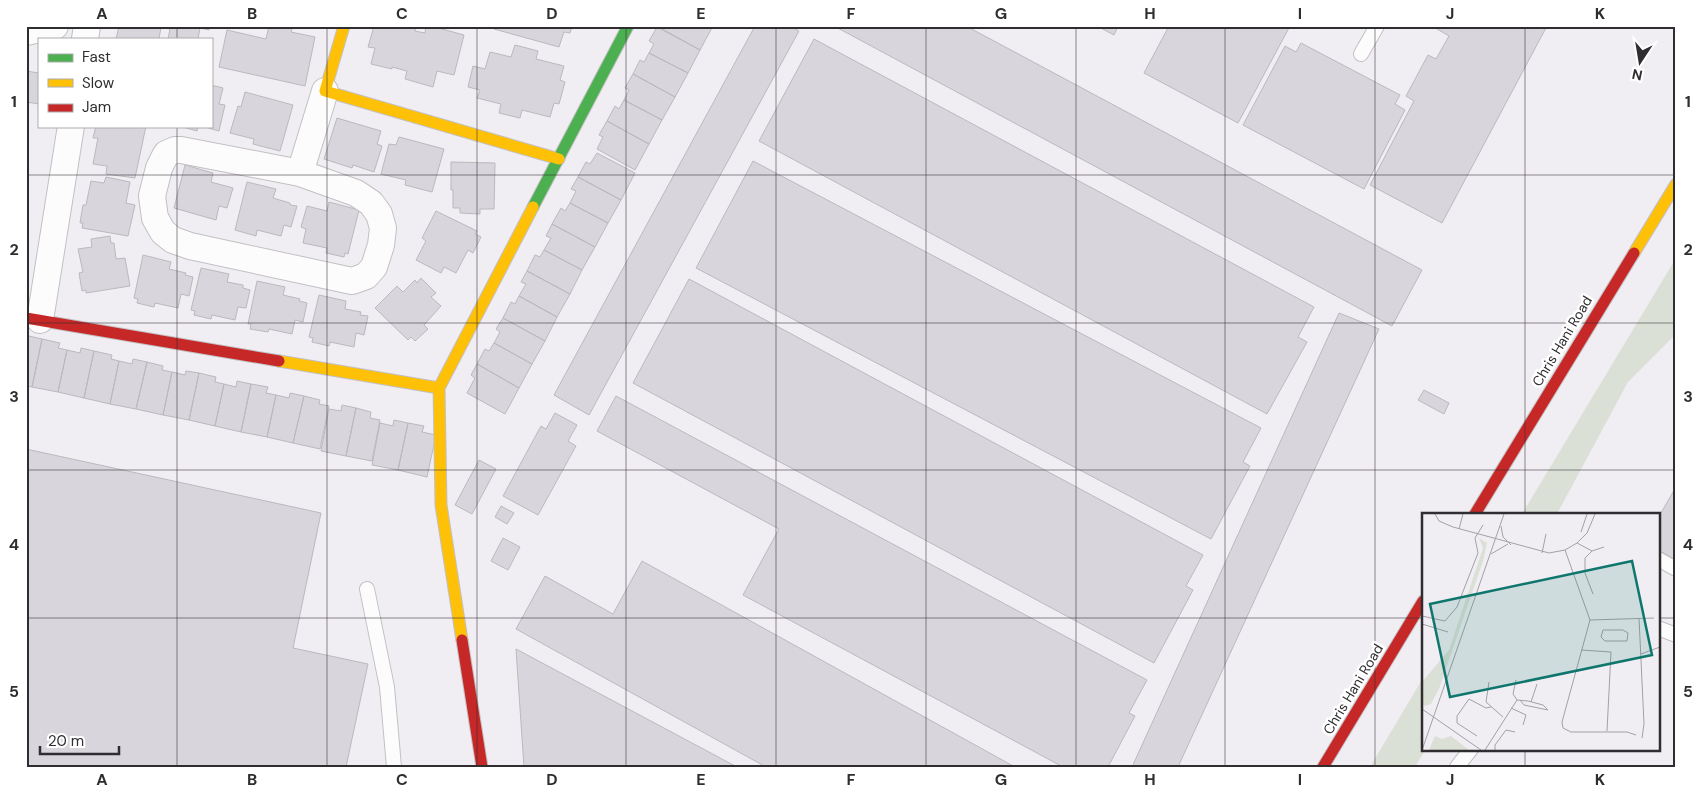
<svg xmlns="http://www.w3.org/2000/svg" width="1702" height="793" font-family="'DM Sans',sans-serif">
<rect width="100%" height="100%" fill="#f1eef3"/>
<path fill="#dbe0d6" d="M1676,258V334L1628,382L1557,514H1522Z
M1423,678V749H1426L1415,767H1370Z"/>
<path fill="#d9d5dd" stroke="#bbb9bc" d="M119,26H209V30L200,28L198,39H168L170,29L161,27L159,39H116Z
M269,26H293L291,32L315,37L305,86L219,67L227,30L266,39Z
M374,26H416L415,31L425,33L426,26H431L464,35L454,75L437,71L433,87L405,79L407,71L392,67V69L371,64L375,48L368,47Z
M495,26H572L570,33L564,32L559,47L494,29Z
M657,26H713L700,50Z
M755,26H789L799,31L589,415L554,395Z
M834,26H966L1422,270L1392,326Z
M1097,26H1118L1114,35Z
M1169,26H1290L1238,123L1144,73Z
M1432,26H1547L1442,223L1370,185L1414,101L1406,96L1428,55L1436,59L1449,36Z
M657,27L700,50L688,73L649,53L654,44L649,41Z
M814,39L1314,307L1298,337L1307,342L1267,414L759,141Z
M1301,43L1400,95L1395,104L1405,110L1364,189L1243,125L1285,46L1296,52Z
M515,45L538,51L536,59L564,66L560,80L565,82L559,104L554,103L550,117L522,110L520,118L499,113L501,104L477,98L480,90L468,87L473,66L485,69L490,52L511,57Z
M649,53L688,73L675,97L633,74L640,60L644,62Z
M26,71L39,73V104L26,102Z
M633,74L675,97L662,120L624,100L629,90L625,88Z
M211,85L223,88L219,104L225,105L219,131L201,126H211Z
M245,92L293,105L280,151L253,144L254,139L230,133L238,106L241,107Z
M624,100L662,120L649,144L607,121L615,106L619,109Z
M337,118L381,131L377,144L382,146L374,172L353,165L352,168L324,159Z
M607,121L649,144L635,170L597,149L603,137L599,135Z
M96,126H146L135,178L106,174L107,166L93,164L98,138H93Z
M179,126H198L197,131Z
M399,137L444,149L432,192L405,185L406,180L381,174L389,144L396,145Z
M597,153L635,173L621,200L578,177L586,162L590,164Z
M753,161L1261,428L1243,462L1250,466L1211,539L696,268Z
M451,162L495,163L494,209H480V214L460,213V208H453V190H451Z
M185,165L213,173L211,182L233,188L227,208L219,206L216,220L174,208Z
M106,177L130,182L126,203L135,205L128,236L82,228L83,223H80L83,205H86L91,181L104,183Z
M578,177L621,200L608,223L570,203L576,191L571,189Z
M247,182L276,189L273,198L290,203V205L297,206L291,227L284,225L281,236L257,230L256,236L235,230Z
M329,202L359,210L348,254L345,253L344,257L326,253L327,248L303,243L306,229L301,227L307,206L327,211Z
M570,203L608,223L595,247L552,224L561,208L565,211Z
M436,211L477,231L475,234L481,237L473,253L468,250L456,273L444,267L441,273L416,260L426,241L422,238Z
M552,224L595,247L582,270L544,250L551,238L546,236Z
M110,236L111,243H114L116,259L125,258L130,286L86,293V290L82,291L79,273L83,272L78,249L92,247L91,239Z
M544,250L582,270L570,294L527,271L535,255L540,257Z
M143,255L171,262L169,269L186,273L185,275L193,277L189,296L181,294L178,308L155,303L154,307L137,303L138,299L134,298Z
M201,268L229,274L227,282L243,285V288L250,290L246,308L238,307L235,320L212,315L211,319L194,315L195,311L191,310Z
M527,271L570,294L557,317L519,296L526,284L521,282Z
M421,278L436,293L431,297L441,306L424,325L428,329L415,341L411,337L408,340L375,308L397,286L403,292L415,280L417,283Z
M689,279L1203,555L1186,586L1193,590L1154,663L633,383Z
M257,281L285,287L283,295L300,299L299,301L307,303L303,322L295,320L292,334L269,329L268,332L250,329L251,324H248Z
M319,295L346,301L345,309L361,312L360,315L368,316L364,335L356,333L354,347L330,342L329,346L312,342L313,338L309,337Z
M519,296L557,317L545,341L503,318L511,302L515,304Z
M1339,313L1379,329L1178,767H1132Z
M503,318L545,341L532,364L494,343L500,332L496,329Z
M29,336L42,339L32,387L26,386V341L28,342Z
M42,339L60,343L58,348L67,350L58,392L32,387Z
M494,343L532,364L519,388L477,364L485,349L489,351Z
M81,348L94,351L84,398L58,392L67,350L80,353Z
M94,351L112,355L111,359L119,361L110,404L84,398Z
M133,359L147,362L136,409L110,404L119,361L132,364Z
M147,362L163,366L162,370L172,372L163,415L136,409Z
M477,364L519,388L505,414L467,393L475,378L471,375Z
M186,371L199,373L189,420L163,415L172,372L185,375Z
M199,373L216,377L215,382L224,384L215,426L189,420Z
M237,381L251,384L241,432L215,426L224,384L236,387Z
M251,384L268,387L266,393L276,395L267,437L241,432Z
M1424,390L1449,403L1444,414L1418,400Z
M290,393L304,396L293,443L267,437L276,395L289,398Z
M304,396L320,400L319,404L329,406L320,449L293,443Z
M616,396L1147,680L1129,713L1135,716L1108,767H1063L743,595L779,529L597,431Z
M342,405L356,408L346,456L321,451L329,409L341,411Z
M356,408L371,412L370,418L380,420L372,461L346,456Z
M555,413L577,425L568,441L576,446L538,515L503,496L541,426L546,429Z
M394,420L408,423L398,470L372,465L380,423L393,426Z
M408,423L424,426L422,432L436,435L427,477L398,470Z
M26,449L321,513L293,648L368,664L346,767H26Z
M479,460L496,469L472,514L455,505Z
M1676,487V560L1658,550V518Z
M501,506L514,513L507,524L495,517Z
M503,538L520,547L508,570L491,561Z
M642,561L1015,767H766L516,629L545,576L613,614Z
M516,649L737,767H524Z"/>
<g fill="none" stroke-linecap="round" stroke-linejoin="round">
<defs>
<path id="lane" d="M1361,54L1377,26
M1658,559L1676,569
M367,589L387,687L394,767
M1658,628L1676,635
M1457,767L1471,749"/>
<path id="street" d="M26,32L55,26
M85,39L87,26
M175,150H181L300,173L356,193L371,203L379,214L383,228L381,245L374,267L366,276L352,281L190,246L173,240L163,232L155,218L152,196L159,168L166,154Z
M300,173L325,91
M40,320L71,126"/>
<path id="fast" d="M533,207L628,26"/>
<path id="slow" d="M344,26L325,91L559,159
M1634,253L1676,184
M279,361L439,388L533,207
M439,388L441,505L462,640"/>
<path id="jam" d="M26,318L279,361
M1475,514L1634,253
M462,640L482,767
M1323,767L1423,601"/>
</defs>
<use href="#lane" stroke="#c2c0c3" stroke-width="16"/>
<use href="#street" stroke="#c2c0c3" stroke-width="28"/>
<use href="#fast" stroke="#c2c0c3" stroke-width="13"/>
<use href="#slow" stroke="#c2c0c3" stroke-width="13"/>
<use href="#jam" stroke="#c2c0c3" stroke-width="13"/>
<use href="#lane" stroke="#fdfcfd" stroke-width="14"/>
<use href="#street" stroke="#fdfcfd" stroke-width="26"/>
<use href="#fast" stroke="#4caf50" stroke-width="11"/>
<use href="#slow" stroke="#ffc107" stroke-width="11"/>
<use href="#jam" stroke="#c62828" stroke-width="11"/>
</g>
<path fill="none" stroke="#2f2d30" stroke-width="1" stroke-opacity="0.55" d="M177,26V39M327,26V767M477,26V767M626,26V767M776,26V767M926,26V767M1076,26V767M1225,26V767M1375,26V767M1525,26V514M177,126V767M26,175H1676M26,323H1676M26,470H1676M26,618H1423M1658,618H1676M1525,749V767"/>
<g text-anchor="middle" stroke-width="5" stroke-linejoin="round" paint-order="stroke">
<g font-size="14" fill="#2f2d30" stroke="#fff">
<text transform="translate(1562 341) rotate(-59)" y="5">Chris Hani Road</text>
<text transform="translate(1353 689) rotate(-59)" y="5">Chris Hani Road</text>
</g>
</g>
<g transform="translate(1422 513)">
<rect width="238" height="238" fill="#f1eef3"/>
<path d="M57,25L65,30L61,48L17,176L9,191L3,193L0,191V169L27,137L61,35ZM13,223L20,226L29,223L47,237H7Z" fill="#dbe0d6"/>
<path fill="none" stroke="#a3a1a5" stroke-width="1" d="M13,1L17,8L31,14L127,40L143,37L155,30L165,20L173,1M79,13L81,24L89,32M37,16L41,1M159,19L165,1M155,30L170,38M143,37L168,107M120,40L124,21M69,41L86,31M171,81L163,60V45L170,38L182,34M0,103L23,108L35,94L56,40L53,25L61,12M217,105L222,211L220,225M0,111L26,119M201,117L206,120L205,128H183L179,124L181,117ZM159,137L189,139L185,218M219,141L238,134M67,169L64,189L81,204M95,187L106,188L121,192L126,197L102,192L98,187M109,189L115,171M89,195L104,202L101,212M0,196L59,237M214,222L205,219H149L141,215L140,209L168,107L232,105M55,223L35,210V203L47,186L64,195L69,194M0,237L82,1M63,237L95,187L91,181L94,167M73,237V232L84,217L93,219"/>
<path fill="#0f766e" fill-opacity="0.15" stroke="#0f766e" stroke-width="2.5" d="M210,48L230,142L28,184L8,91Z"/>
<rect width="238" height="238" fill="none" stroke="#2f2d30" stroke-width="2.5"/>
</g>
<rect width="1702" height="793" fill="none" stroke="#ffffff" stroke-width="55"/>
<rect x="38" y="38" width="175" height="90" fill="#ffffff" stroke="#acabac"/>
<rect x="48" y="54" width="25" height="8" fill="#4caf50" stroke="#acabac"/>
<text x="82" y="62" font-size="15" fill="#2f2d30">Fast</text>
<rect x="48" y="79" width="25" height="8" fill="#ffc107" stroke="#acabac"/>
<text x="82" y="88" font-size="15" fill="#2f2d30">Slow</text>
<rect x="48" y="104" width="25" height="8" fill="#c62828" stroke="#acabac"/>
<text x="82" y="112" font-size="15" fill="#2f2d30">Jam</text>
<g transform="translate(1640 62) rotate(192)" stroke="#ffffff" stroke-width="4" paint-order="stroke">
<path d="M0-4L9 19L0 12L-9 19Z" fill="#2f2d30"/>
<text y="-8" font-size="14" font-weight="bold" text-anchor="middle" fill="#2f2d30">N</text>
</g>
<path d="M40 746v8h79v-8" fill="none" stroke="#2f2d30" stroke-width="2.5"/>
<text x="48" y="746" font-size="15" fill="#2f2d30" stroke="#ffffff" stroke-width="4" paint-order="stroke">20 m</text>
<rect x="28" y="28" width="1646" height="738" fill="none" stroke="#2f2d30" stroke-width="2"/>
<g font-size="16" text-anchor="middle" font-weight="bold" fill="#2f2d30">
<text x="102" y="19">A</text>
<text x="252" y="19">B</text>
<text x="402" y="19">C</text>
<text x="552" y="19">D</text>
<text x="701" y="19">E</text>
<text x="851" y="19">F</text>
<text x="1001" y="19">G</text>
<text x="1150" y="19">H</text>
<text x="1300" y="19">I</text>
<text x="1450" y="19">J</text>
<text x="1600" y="19">K</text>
<text x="14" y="107">1</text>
<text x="1688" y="107">1</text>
<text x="14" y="255">2</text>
<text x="1688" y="255">2</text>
<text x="14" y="402">3</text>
<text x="1688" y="402">3</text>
<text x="14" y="550">4</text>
<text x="1688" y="550">4</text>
<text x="14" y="697">5</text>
<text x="1688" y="697">5</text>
<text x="102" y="785">A</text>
<text x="252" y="785">B</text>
<text x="402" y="785">C</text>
<text x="552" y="785">D</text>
<text x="701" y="785">E</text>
<text x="851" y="785">F</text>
<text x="1001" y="785">G</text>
<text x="1150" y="785">H</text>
<text x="1300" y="785">I</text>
<text x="1450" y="785">J</text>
<text x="1600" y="785">K</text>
</g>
</svg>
